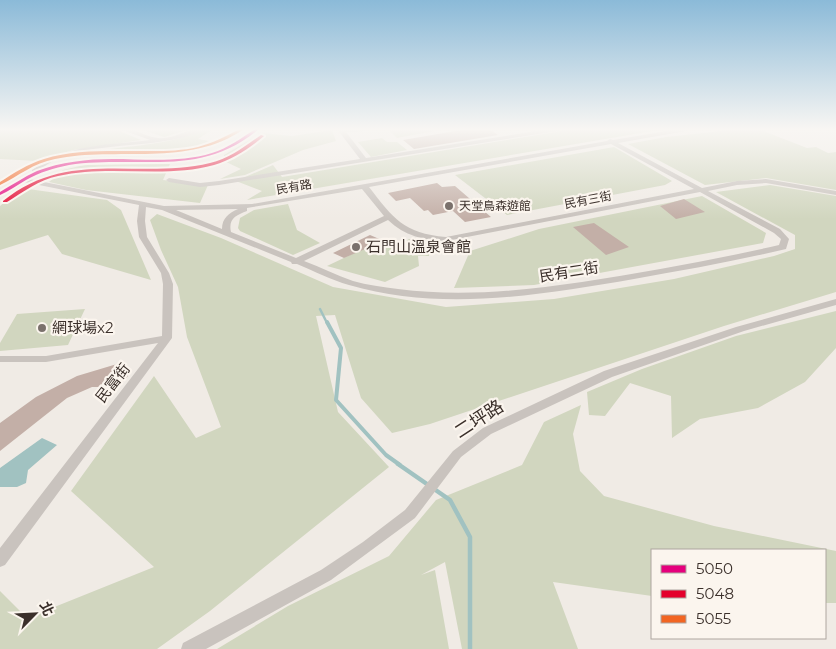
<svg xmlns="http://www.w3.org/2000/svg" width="836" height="649" font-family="Montserrat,'Noto Sans TC',sans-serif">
<rect width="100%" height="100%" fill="#f0ebe5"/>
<path fill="#d1d6bf" d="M0,129H115L141,140L73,150L38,161L0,159Z
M151,129H190L164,137L143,130Z
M204,129H213L198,139L219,143C195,151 131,160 110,149C142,145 175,143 204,129Z
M388,129H434V131L397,138Z
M574,129H664L247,200L262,191L236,181L273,165L282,177Z
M739,129H758L807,148L816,147L828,153L836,152V190L766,178L705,185L628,144L666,137Z
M332,130L336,141L303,150L245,175L220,179L241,169L224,161V155L262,133L292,136Z
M382,138L387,142H397L407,150L371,157L358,142Z
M614,147L672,181L665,185L507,215L455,175Z
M170,164L163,180L208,185L200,203L86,190L49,182L63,170L84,165Z
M770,185L836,196V292L724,326L430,424L392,433L361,398L335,315L316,316L338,412L389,467L210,611L157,649H0V591L27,618L154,567L71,491L154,376L196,438L221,427L187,337L178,287L161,250L150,220L157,214L221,238L333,287L446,307L554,299L674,279L774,256L795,249V235L716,192Z
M21,188L107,200L121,210L151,280L62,254L48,235L0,250V206Z
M702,196L766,233L763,243L534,285L454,288L470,251L539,229Z
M288,204L297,230L320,243L293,255L240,231L238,228L240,218L254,210Z
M409,239L430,244L429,256H418L419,266L385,282L327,266L369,246L372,247L384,241L399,246Z
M85,309L68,345L0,351V343L17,314Z
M836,311V348L805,382L758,408L700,419L672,438L671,396L630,383L605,416L589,415L587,392L642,369L736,336Z
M581,405L573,434L580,471L604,496L714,526L836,551V603H825V550H652V596L553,582L578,649H462L445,562L421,575L435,570L449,649H217L288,606L389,556L436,500L522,465L544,422Z"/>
<path fill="#a1c2c1" d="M42,438L57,445L28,470L26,483L17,487H0V468Z"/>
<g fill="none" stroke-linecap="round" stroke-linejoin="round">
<path stroke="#a1c2c1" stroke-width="2.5" d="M320,309L327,323"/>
<path stroke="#a1c2c1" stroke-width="4" d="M327,322L341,348L336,400L386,455L400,465"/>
<path stroke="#a1c2c1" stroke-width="4.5" d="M398,464L450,500L470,537V649"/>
</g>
<path fill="#c3afa7" d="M473,128H488L498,135L414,149L403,140Z
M437,183L442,187L455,186L491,217L465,222L453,211L433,215L428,210L424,211L410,198L396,201L388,193Z
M684,199L705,212L676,219L660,206Z
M594,223L629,247L606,255L573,227Z
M370,235L384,241L344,258L333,253Z
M117,364L128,368V376L124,381L110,387H92L67,398L0,451V423L36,397L77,376Z"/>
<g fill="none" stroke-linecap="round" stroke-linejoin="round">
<path fill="#c9c3be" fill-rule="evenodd" d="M120,129C133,127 145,137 158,138C174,140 189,127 204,129C195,135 182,138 171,140C131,148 75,143 42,168C92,152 144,165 194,156C203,155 212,153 220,149C231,144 249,128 260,129C194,190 102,140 29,179L164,206L252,204L607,141L610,139L613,140L679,129H689L686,131L618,143L702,188L737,181L766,179L836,191V195L766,183L737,185L708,191L780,229L789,239L786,249C736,261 685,270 634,279C541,295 441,312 349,285C331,280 314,271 297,264H292L291,262L162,210L146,207L145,221L147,237L169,273L173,284L172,338L5,565L0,567V548L158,343L46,362H0V356H46L162,336L163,284L161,273L139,237L137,221L139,205L24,182L0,196V191L32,172V170C66,144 109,145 150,140ZM611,144L694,189L446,237C403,233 394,219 369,187ZM362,189L384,216L296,258L231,232C228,219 236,215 247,211V208ZM700,192L774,233L781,239L779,245C714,260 648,272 582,282C521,291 459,297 398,289C383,287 367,285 353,281C336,275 320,267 304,261L388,220C405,236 423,240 446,241ZM238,209C229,213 222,218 222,229L176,210Z
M337,129H367L364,131L346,132L366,158L549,129H560L557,131L219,185L200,187L169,182L166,180L169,178L200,183L219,181L360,159Z
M836,299V305L744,331L612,377L491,434L461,457L415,518L331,580L206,649H181L183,643L321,570L363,542L405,510L453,451L483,428L604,371L736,327Z"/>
<defs>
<path id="bus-1" d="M255,129H259C215,165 176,162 122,162C105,162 86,162 69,165C54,168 40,172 26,180C17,185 9,191 0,195V192C12,185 24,177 37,171C61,162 87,159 112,159C145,159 180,163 212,153C228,148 242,138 255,129Z"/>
<path id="bus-2" d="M261,135L264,136C250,148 232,160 214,165C164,179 109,164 58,176C39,180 23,192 7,202H3V201C68,148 138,180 210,163C229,159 245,146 261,135Z"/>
<path id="bus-3" d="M240,129H244C188,168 117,146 55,159C33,163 19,176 0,185V182C14,173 28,164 44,159C72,150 103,151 132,151C154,151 177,152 198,147C213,143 226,136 240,129Z"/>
</defs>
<use href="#bus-1" stroke="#fbf5ee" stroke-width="4"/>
<use href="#bus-2" stroke="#fbf5ee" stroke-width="4"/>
<use href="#bus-3" stroke="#fbf5ee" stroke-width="4"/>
<use href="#bus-1" fill="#e5007d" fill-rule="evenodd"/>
<use href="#bus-2" fill="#e4002b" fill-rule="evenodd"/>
<use href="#bus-3" fill="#f26522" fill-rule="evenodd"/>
</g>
<linearGradient id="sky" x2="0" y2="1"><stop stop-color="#8bbad8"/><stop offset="0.59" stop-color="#f8f6f3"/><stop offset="1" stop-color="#f8f6f3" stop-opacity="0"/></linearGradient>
<rect width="836" height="219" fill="url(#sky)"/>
<g fill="#7a716c" stroke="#fbf5ee" stroke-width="2">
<circle cx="449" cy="206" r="5"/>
<circle cx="356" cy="247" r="5"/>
<circle cx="42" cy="328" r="5"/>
</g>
<g text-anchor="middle" stroke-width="4.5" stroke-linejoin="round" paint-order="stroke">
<g font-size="12" fill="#3b302b" stroke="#fbf5ee">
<text transform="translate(294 187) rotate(-10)" y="4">民有路</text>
<text transform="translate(588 200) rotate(-11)" y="4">民有三街</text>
</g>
<g font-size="12" fill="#3b302b" stroke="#fbf5ee" text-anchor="start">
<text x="459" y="210">天堂鳥森遊館</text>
</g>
<g font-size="15" fill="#3b302b" stroke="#fbf5ee" text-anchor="start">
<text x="366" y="252">石門山溫泉會館</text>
<text x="52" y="333">網球場x2</text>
</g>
<g font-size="15" fill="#3b302b" stroke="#fbf5ee">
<text transform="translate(569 272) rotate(-9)" y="5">民有二街</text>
<text transform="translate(113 383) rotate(-52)" y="5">民富街</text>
</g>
<g font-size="18" fill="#3b302b" stroke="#fbf5ee">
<text transform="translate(479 419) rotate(-33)" y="6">二坪路</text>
</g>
</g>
<rect x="651" y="549" width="175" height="90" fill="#fbf5ee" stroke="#aea6a0"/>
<rect x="661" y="565" width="25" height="8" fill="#e5007d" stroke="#aea6a0"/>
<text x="696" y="574" font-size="15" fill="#3b302b">5050</text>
<rect x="661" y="590" width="25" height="8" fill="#e4002b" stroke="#aea6a0"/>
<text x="696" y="599" font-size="15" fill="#3b302b">5048</text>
<rect x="661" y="615" width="25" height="8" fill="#f26522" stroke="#aea6a0"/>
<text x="696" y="624" font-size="15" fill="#3b302b">5055</text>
<g transform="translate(35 614) rotate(66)" stroke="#fbf5ee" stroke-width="4" paint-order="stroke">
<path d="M0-4L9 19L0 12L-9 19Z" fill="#3b302b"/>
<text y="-8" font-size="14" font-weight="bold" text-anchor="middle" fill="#3b302b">北</text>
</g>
</svg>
